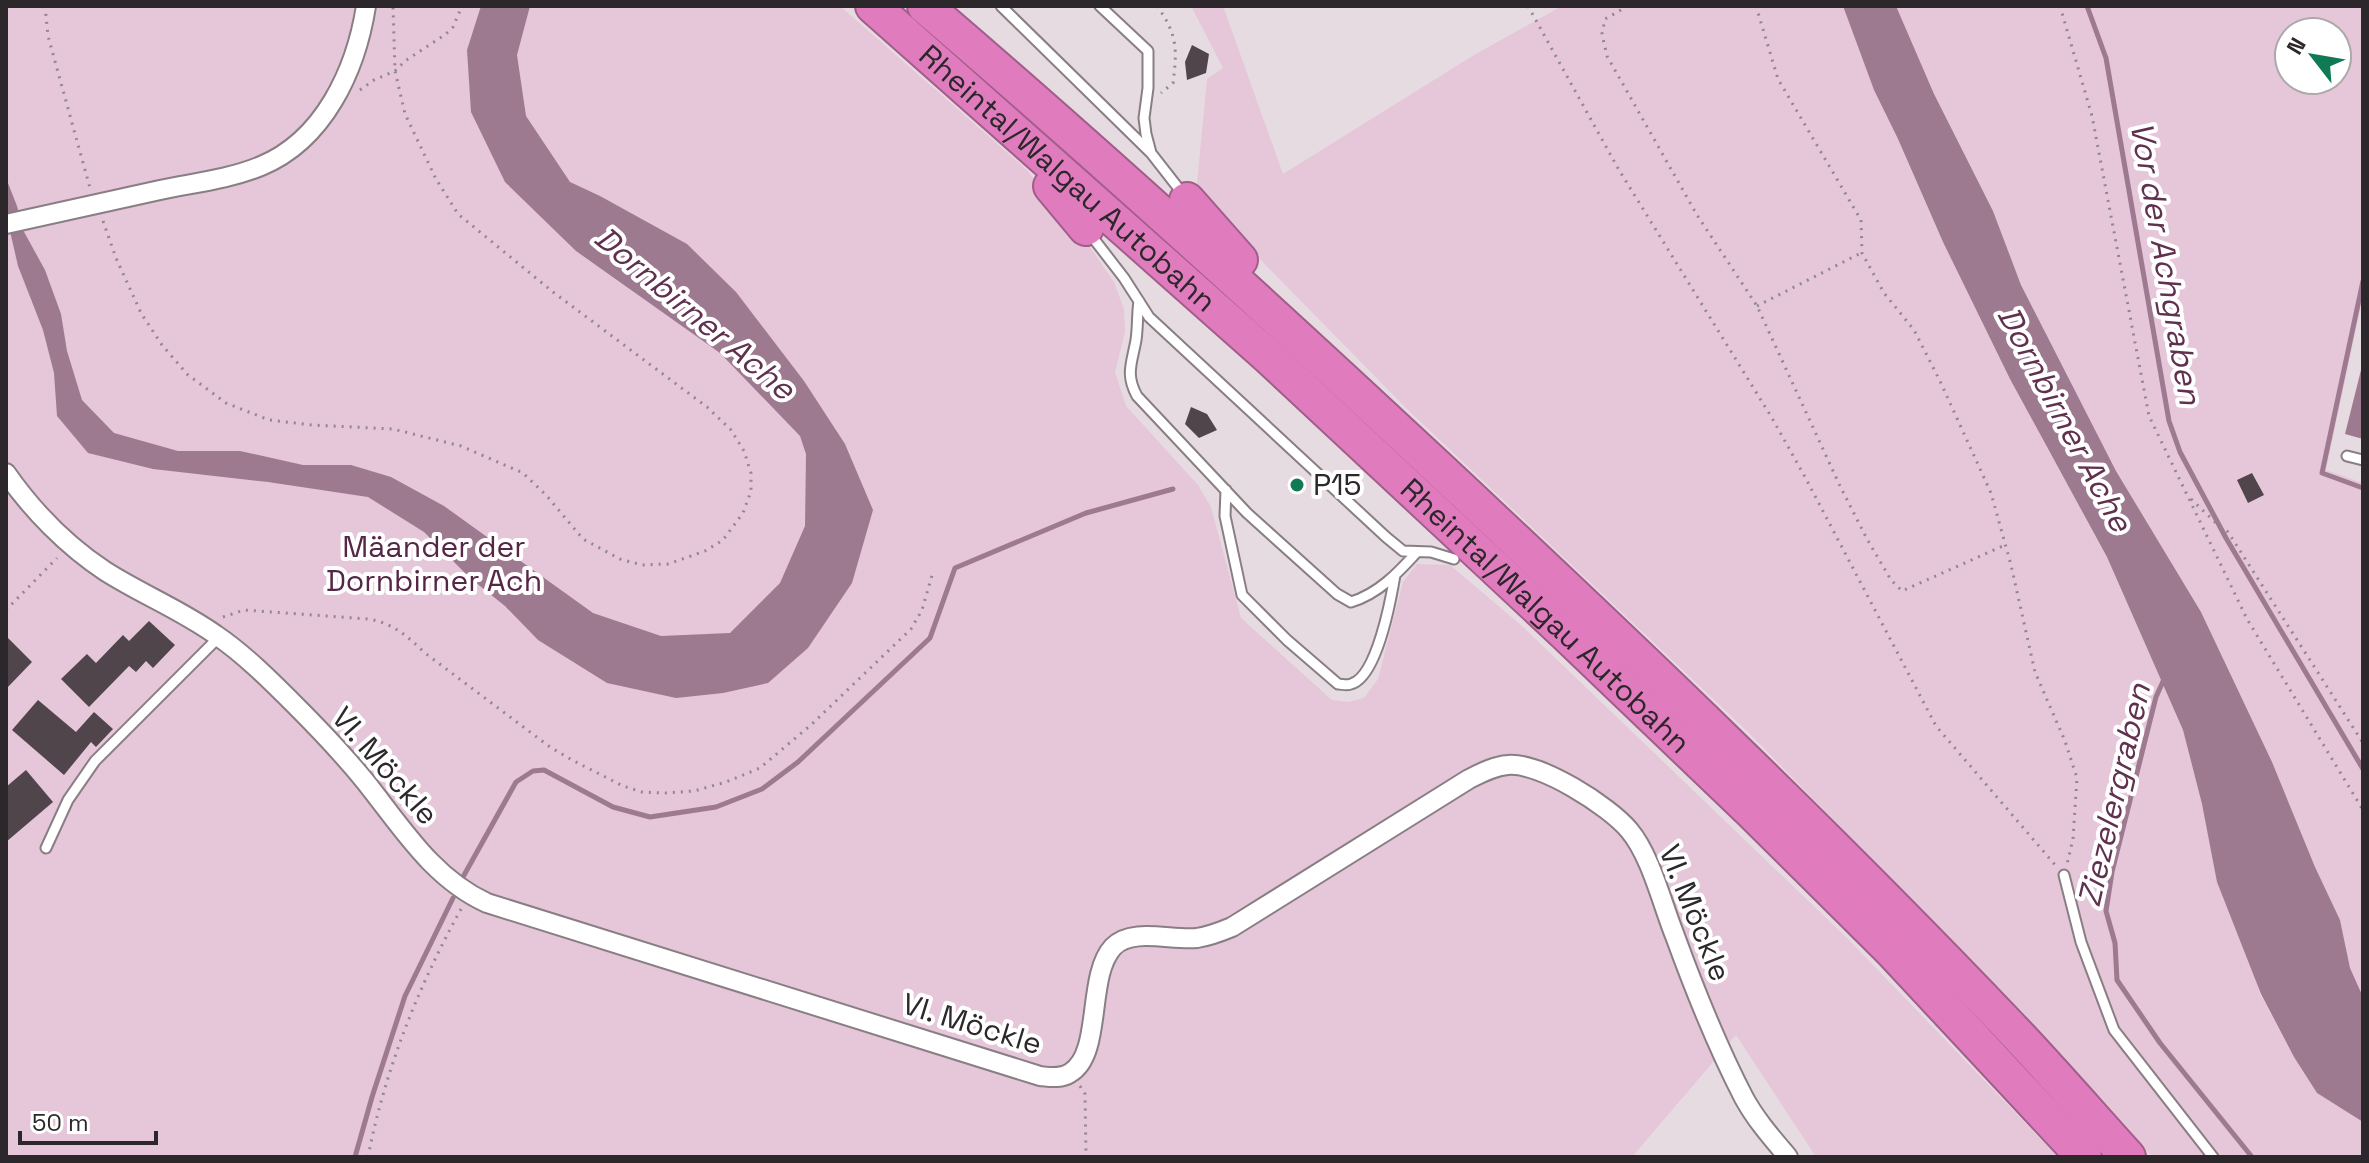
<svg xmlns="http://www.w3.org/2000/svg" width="2369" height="1163" font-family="'Space Grotesk',sans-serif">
<rect width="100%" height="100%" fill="#e7dbe2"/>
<path fill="#e6c6d9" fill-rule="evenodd" d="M6,6H840L1026,169L1085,240L1114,282L1124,309L1125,332L1115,372L1126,406L1198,485L1211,507L1241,618L1332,700L1348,702L1364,698L1378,679L1403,582L1417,564L1450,565L1522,626L1847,938L2058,1157H1816L1736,1035L1632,1157H6Z
M1191,6H1223L1283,174L1474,55L1562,6H1843L1874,90L1898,139L1943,242L2010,379L2107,557L2183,730L2202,804L2260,994L2294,1057L2317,1093L2363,1122V1157H2153L1896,884L1748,732L1407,409L1196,194L1207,79L1223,68Z
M1896,6H2363V296L2326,470L2363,483V997L2350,968L2340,920L2315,867L2272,762L2201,612L2116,471L2021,285L1993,211L1934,95ZM2289,32H2337V80H2289Z"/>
<path fill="#9d7a8f" d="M481,6H530L517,55L526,116L570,182L600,196L687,244L736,292L804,381L845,444L873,510L852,583L808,648L768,683L723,693L676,698L607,683L538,640L505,606L470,578L424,532L368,497L268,482L153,469L88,453L57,416L54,373L43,330L18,266L10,231L6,225V178L17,206L23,230L45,270L61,314L67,351L82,400L114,433L178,451H240L303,465H351L391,477L444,506L593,613L661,636L730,633L780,583L805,526L806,454L800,436L720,353L576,251L505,182L471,112L467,50Z
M1843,6H1896L1934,94L1993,211L2021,285L2116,471L2201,612L2272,762L2315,867L2340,920L2350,968L2363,997V1122L2317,1093L2294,1057L2261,994L2217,882L2202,804L2183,730L2107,557L2010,379L1943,242L1898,139L1874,90Z
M2363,362V439L2345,434Z"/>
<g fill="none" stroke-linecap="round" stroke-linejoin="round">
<path stroke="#9d7a8f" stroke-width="5" d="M2087,6L2106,58L2169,421L2180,452L2226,538L2363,769
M2363,281L2322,473L2363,488
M2165,677L2156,697L2112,872L2106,911L2115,943L2117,980L2160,1043L2252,1157
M463,877L516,782L533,771L544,770L613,807L650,817L716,807L762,789L798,762L930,638L955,568L1086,513L1173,489
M355,1157L372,1097L405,996L453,898"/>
</g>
<path fill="#4f454b" d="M1192,45L1209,54L1206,73L1187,80L1185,62Z
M1191,407L1207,414L1217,430L1199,438L1185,424Z
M2252,473L2264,495L2248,503L2237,480Z
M149,621L175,645L153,668L146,661L136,672L129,666L89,707L61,679L87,654L96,663L123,635L129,641Z
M6,636L32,662L6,689Z
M38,700L76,732L94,712L113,729L96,747L91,742L64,775L12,730Z
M26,770L53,802L6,842V787Z"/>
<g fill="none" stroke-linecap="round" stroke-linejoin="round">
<defs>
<path id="service" d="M1001,6L1150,152
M1100,6L1148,51V88L1144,118L1146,134L1151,153L1183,194
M1090,234L1124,278L1149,317L1386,537L1403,551L1431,552L1454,559
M1139,301C1137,314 1138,327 1136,340C1132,363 1125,374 1137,396L1247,513L1337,594L1351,602C1378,594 1398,573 1417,552
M2347,456L2363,460
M1226,490L1225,516L1242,595L1287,640L1338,684C1342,684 1347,686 1351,684C1377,677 1391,599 1395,575
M46,848L68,800L95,761L219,637
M2064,875L2081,942L2114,1030L2213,1157"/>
<path id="minor" d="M6,224C57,213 109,201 160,190C193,183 230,179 261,166C324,140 356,70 366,6
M6,473C32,510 67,546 105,571C141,594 181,610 216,635C244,654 270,680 294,704C318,728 342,753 364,780C401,826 432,878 487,903L1040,1076C1050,1077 1061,1079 1070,1073C1103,1054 1086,976 1113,947C1132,927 1172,941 1197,938C1210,936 1220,932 1232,927L1469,779C1481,773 1494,766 1508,765C1540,762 1609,806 1629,830C1651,856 1662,904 1675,936C1695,991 1717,1046 1744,1098C1756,1120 1772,1138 1788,1157"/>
<g id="motorway">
<path id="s1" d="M873,6L1269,357L1565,633L1751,811L1892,951L2084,1157"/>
<path d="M925,6C1099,155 1268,309 1435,465C1631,648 1825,833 2010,1027C2050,1069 2089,1114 2128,1157"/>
<path d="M1051,186L1086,228"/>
<path d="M1187,200L1240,260"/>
</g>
</defs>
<use href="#service" stroke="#897e84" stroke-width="13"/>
<use href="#minor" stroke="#897e84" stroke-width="22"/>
<use href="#motorway" stroke="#a15e8a" stroke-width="38"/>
<path stroke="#90888d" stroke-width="3" stroke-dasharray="2 6" stroke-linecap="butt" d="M45,6L48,36L90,188
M1157,6C1178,35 1177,50 1173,83L1161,93
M1528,6L1619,170L1772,418L1805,477L1936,726L2056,866
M1628,6L1605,19L1602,34L1607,56L1697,215L1757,306L1840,486L1867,539L1891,580L1902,591L2005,545
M1756,6L1778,79L1861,220L1862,253L1884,293L1914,330L1940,381L1991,493L2011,565L2035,672L2065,741L2077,778L2073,839L2067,864
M2060,6L2092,116L2149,416L2247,619L2363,810
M360,90L374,80L395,71L405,61L446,34L453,27L462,6
M103,221L116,258L141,313L162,345L188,375L226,403L269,420L312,425L393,429L461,446L523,473L546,495L583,539L620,559L642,565L668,564L705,551L723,540L743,513L751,491V473L744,451L731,430L707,407L553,292L458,214L436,179L405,114L395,71L393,6
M1757,306L1861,253
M2191,499L2217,524L2228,532L2363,743
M6,610L57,558
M223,617L244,610L368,619C393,623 407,636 425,653L550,747L572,760L623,786L642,792L665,793L694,791L726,782L760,768L812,724L911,629L922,610L933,572
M1080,1086L1085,1094L1086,1157
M368,1157C385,1070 418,987 461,909"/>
<use href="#service" stroke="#fff" stroke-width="9"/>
<use href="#minor" stroke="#fff" stroke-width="18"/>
<use href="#motorway" stroke="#e07bbd" stroke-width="34"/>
</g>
<circle fill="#107a54" stroke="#fff" stroke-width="3" cx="1297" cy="485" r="8"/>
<g text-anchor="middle" stroke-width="8" stroke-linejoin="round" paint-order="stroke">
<g font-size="30" fill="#2c272a" stroke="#fff">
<text dy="10" stroke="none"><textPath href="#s1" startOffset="260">Rheintal/Walgau Autobahn</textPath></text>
<text dy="10" stroke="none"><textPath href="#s1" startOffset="908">Rheintal/Walgau Autobahn</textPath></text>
<text transform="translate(385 766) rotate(49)" y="10">VI. Möckle</text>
<text transform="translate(1695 913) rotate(68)" y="10">VI. Möckle</text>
<text transform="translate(972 1024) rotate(17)" y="10">VI. Möckle</text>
</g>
<g font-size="30" fill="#2c272a" stroke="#fff" text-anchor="start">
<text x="1313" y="495">P15</text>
</g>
<g font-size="30" fill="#552645" stroke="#fff">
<text x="434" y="557">Mäander der<tspan x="434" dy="34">Dornbirner Ach</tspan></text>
</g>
<g font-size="32" font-style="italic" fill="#60304f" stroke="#fff">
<text transform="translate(2166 263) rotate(80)" y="11">Vor der Achgraben</text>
<text transform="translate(695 313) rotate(40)" y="11">Dornbirner Ache</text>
<text transform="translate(2065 419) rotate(62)" y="11">Dornbirner Ache</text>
<text transform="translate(2114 795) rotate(-77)" y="11">Ziezelergraben</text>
</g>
</g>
<rect width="2369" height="1163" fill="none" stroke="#2c272a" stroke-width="16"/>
<g transform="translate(2313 56) rotate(301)"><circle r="38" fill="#ffffff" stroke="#aba9aa" stroke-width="2"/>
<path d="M0-6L14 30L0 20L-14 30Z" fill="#107a54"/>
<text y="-12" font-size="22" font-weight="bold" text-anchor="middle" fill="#2c272a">N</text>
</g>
<path d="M20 1131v12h136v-12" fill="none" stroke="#2c272a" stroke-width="4"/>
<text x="32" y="1131" font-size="24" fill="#2c272a" stroke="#ffffff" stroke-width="6" paint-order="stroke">50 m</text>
</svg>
